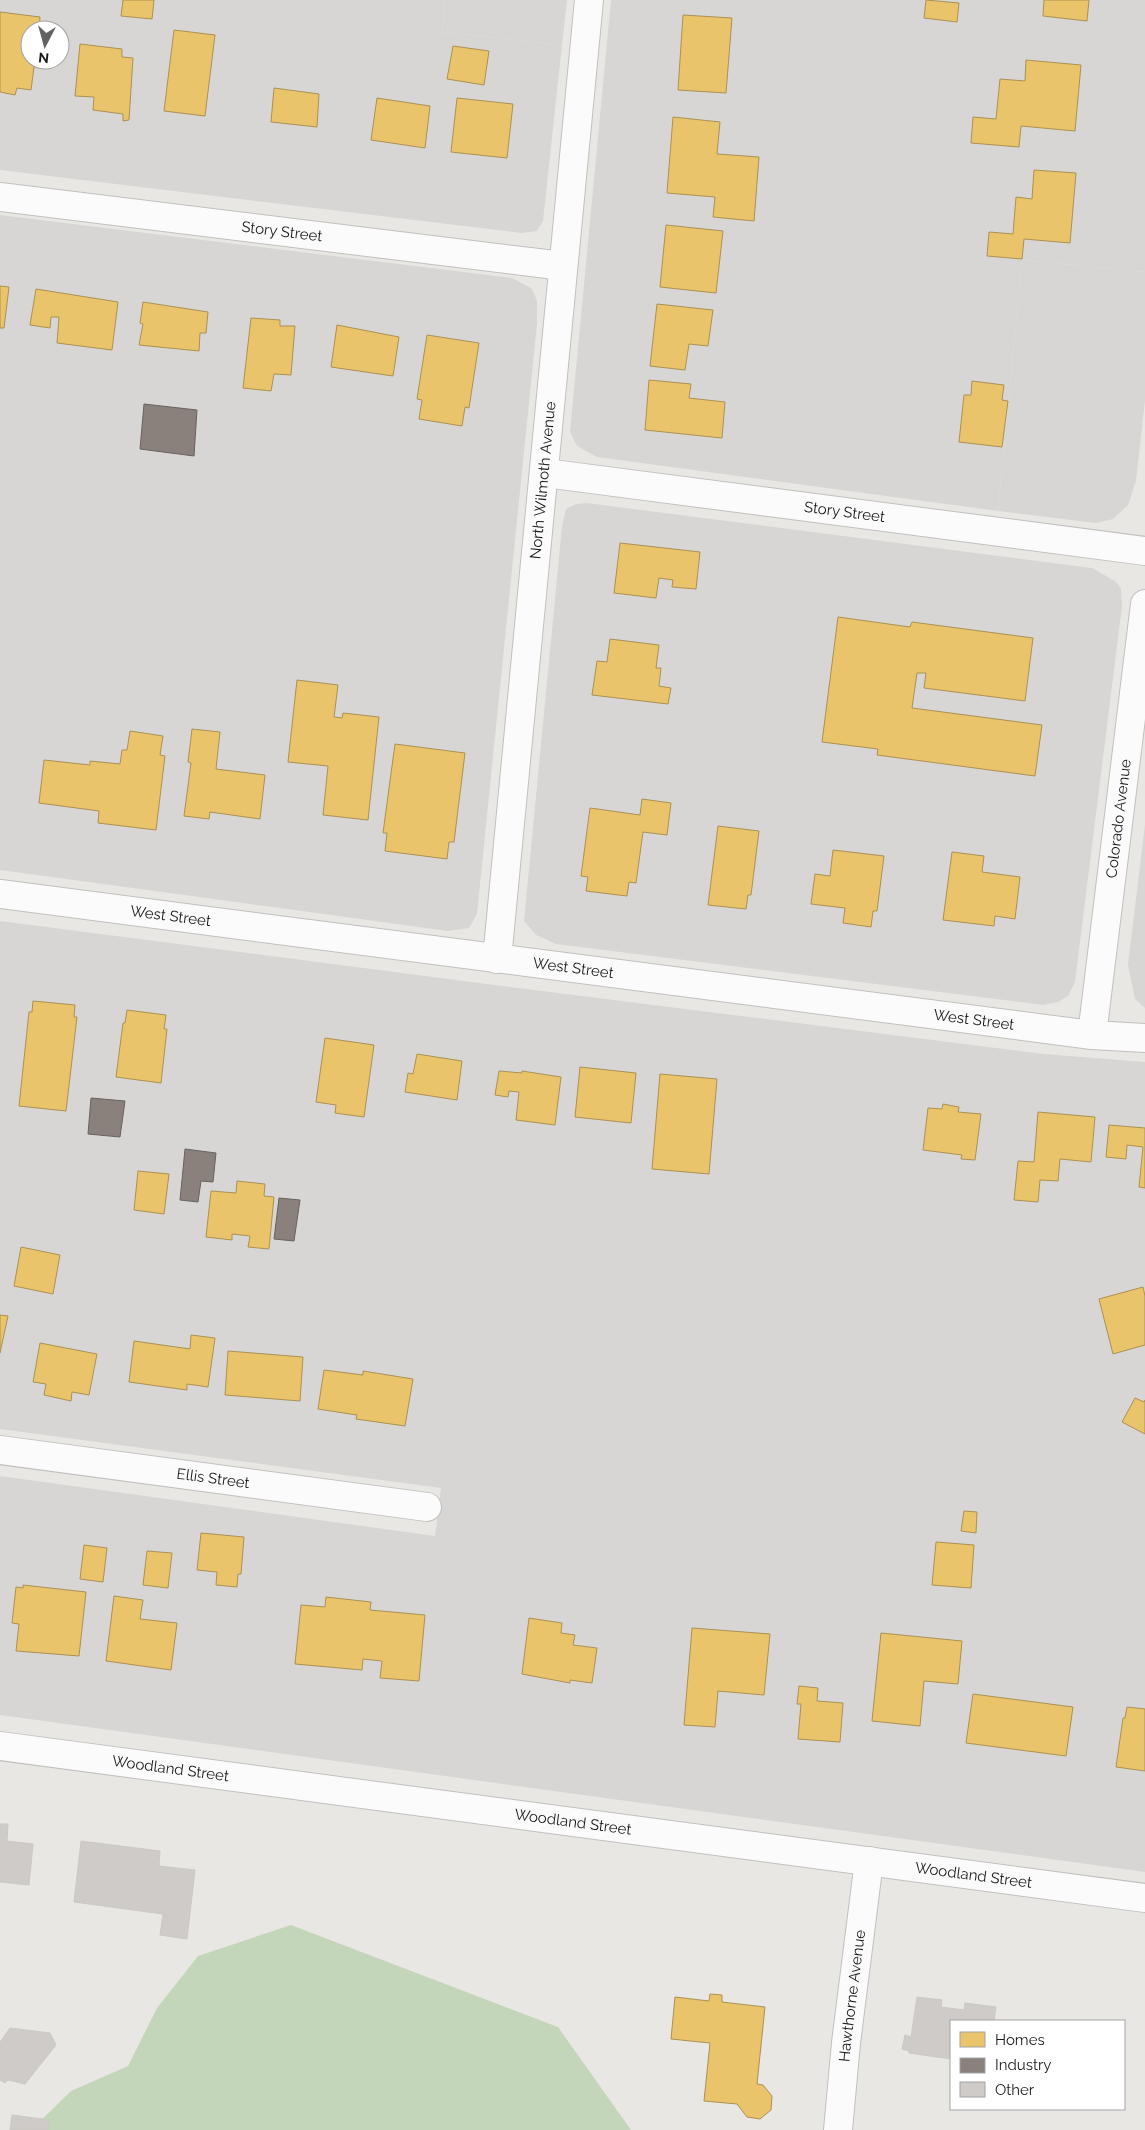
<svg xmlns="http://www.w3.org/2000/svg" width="1145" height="2130" font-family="Raleway,sans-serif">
<rect width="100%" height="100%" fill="#e9e7e3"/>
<path fill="#d8d6d4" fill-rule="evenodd" d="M0,0H445L442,32L562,45L543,221L537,231L522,233L0,170ZM30,30H60V60H30Z
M611,0H1145V272L1022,260L998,511L597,457L577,446L570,432Z
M0,215L512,278L531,288L537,300V324L477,914L469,928L448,931L0,870Z
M587,503L1092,568L1115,581L1121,588L1122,606L1075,982L1068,996L1058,1002L1043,1005L556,944L536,935L524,921L562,526L566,509L576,504Z
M1145,824V1008L1135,999L1128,965Z
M0,921L526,989L1044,1054L1145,1062V1872L0,1715V1476L435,1536L441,1488L0,1429Z"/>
<path fill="#d7d6d4" d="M445,0H567L562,45L442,32Z
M1022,260L1145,272V400L1136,481L1128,505L1113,519L1096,523L998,511Z
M741,596L836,608L815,763L721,750Z"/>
<path fill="#c4d6ba" d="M291,1925L558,2027L631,2130H31L71,2091L128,2066L157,2008L198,1956Z"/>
<path fill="#e9c46a" stroke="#ab9152" d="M123,0H154L152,19L121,16Z
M926,0L959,3L957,22L924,18Z
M1044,0H1089L1087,21L1043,16Z
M0,12L40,17L39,30H30V60H35L31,90L17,88L15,95L0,92Z
M683,15L732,18L726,93L678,90Z
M174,30L215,35L205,116L164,111Z
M80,44L122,49V57L133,58L129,120L123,121V114L93,110L94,97L75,96Z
M453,46L489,51L484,85L447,79Z
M1026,60L1081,65L1075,131L1021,126L1019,147L971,143L973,117L996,119L1000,79L1025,81Z
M274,88L319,94L317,127L271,122Z
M377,98L430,106L425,148L371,140Z
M457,98L513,104L507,158L451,152Z
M673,117L720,122L717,154L759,157L754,221L713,217L715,197L667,193Z
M1034,170L1076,173L1070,243L1024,239L1022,259L987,256L989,232L1013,234L1016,197L1032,199Z
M666,225L723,231L716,293L660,287Z
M0,286L9,287L4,328H0Z
M36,289L118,302L112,350L57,343L59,317H51L50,328L30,325Z
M143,302L208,312L206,333H200L199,351L139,345L143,324L140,323Z
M657,304L713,310L708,346L689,344L685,370L650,366Z
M251,318L280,320V326H295L291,375L274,374L271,391L243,388Z
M337,325L399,337L393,376L331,367Z
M427,335L479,343L469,408L465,407L462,426L419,419L422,400L417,399Z
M649,380L691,384L689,398L725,402L722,438L645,430Z
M972,381L1004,385L1002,400L1008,401L1002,447L959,442L964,395H971Z
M620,543L700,552L696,589L672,587L673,580L659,578L656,598L614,593Z
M838,617L910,627L912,622L1033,638L1025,701L924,688L926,673H917L912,708L1042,725L1035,776L877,755L878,749L822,742Z
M610,639L659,645L656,668H661L659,686L671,688L668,704L592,695L597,661L607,662Z
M297,680L338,685L334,717L342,718L343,713L379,717L368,820L323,815L328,766L288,762Z
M192,729L220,732L216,769L265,775L260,819L210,812L209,819L184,816L191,763L188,762Z
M130,731L163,736L160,755L165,756L156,830L98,823L99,811L39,803L44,760L90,765V761L120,764L122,750H127Z
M395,744L465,753L454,842H449L447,859L385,851L387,833H383Z
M642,799L671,803L667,835L643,832L636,883L629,882L627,896L586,891L588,877L581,876L590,808L640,815Z
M718,826L759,831L751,895H748L746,909L708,905Z
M833,850L884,856L877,911H873L871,927L843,923L845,908L811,904L815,874L830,876Z
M952,852L984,856L982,872L1020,877L1015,919L995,916L994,926L943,920Z
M33,1001L75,1005L74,1017H77L66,1111L19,1106L29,1012H32Z
M127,1010L166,1015L164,1029H167L161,1083L116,1077L123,1023H125Z
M325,1038L374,1045L364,1117L335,1113L336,1105L316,1102Z
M417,1054L462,1061L457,1100L405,1092L408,1073L413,1074Z
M580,1067L636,1073L631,1123L575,1117Z
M499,1071L522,1073V1071L561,1077L555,1125L516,1120L519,1092L509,1091L508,1097L495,1095Z
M660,1074L717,1079L709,1174L652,1169Z
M943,1104L959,1107L958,1112L981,1114L975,1160L961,1159L962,1155L923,1150L928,1108L942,1109Z
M1038,1112L1095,1117L1091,1162L1060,1159L1058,1181L1040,1180L1038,1202L1014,1200L1018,1161L1034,1162Z
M1109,1125L1145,1128V1188L1139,1187L1143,1147L1127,1145L1126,1159L1106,1157Z
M138,1171L169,1174L164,1214L134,1210Z
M237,1181L265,1184L264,1196L274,1197L269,1249L248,1247L250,1236L232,1234V1240L206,1237L211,1191L236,1193Z
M21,1247L60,1255L53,1294L14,1286Z
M1143,1287L1145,1296V1345L1113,1354L1099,1299Z
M0,1315L8,1316L0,1353Z
M191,1335L215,1338L208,1387L187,1384V1390L129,1382L134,1341L190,1349Z
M40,1343L97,1354L89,1395L72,1392L71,1401L44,1395L46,1384L33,1382Z
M228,1351L303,1357L300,1401L225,1395Z
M324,1370L363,1375V1371L413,1379L405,1426L356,1419L357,1415L318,1409Z
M1135,1398L1144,1402L1145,1400V1434L1122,1422Z
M964,1511L977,1512L976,1533L961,1531Z
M201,1533L244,1537L241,1574H238L237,1587L216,1585L217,1572L197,1570Z
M936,1542L974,1545L971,1588L932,1585Z
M84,1545L107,1548L103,1582L80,1579Z
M147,1551L172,1553L168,1588L143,1585Z
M23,1585L86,1592L79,1656L16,1651L19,1624L12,1623L16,1587L23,1588Z
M114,1596L143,1600L140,1619L177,1623L171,1670L106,1661Z
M326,1597L371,1602L370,1610L425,1615L419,1681L380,1678L382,1661L363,1659L362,1670L295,1664L301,1605L325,1607Z
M529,1618L562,1623L561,1633L575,1635L573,1645L597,1648L592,1683L570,1680V1683L522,1674Z
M692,1628L770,1634L764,1695L718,1691L715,1727L684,1725Z
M881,1633L962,1641L958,1684L924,1681L920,1726L872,1721Z
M799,1686L818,1688L817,1701L843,1703L840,1742L798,1739L801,1704H797Z
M973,1694L1073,1707L1066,1756L966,1743Z
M1127,1707L1145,1709V1771L1116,1767L1123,1718H1125Z
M710,1994L722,1995V2002L765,2007L757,2084L763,2085L772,2096L771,2110L760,2119L747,2117L737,2104L704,2101L710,2043L671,2039L675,1997L709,2001Z"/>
<path fill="#8a817c" stroke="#68625f" d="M144,404L197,410L194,456L140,449Z
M91,1098L125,1101L120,1137L88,1134Z
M185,1149L216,1153L213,1182L201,1181L198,1202L180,1200Z
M279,1198L300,1200L294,1241L274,1239Z"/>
<path fill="#cecbc8" stroke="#ccc9c5" d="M0,1824H8L7,1841L33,1844L29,1885L0,1882Z
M81,1841L160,1851L159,1866L195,1870L187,1939L160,1935L163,1914L74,1902Z
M917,1997L942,2000L941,2007L964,2010L965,2003L996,2007L994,2021H951V2059L909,2053V2051L902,2049L905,2035L911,2037Z
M10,2028L50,2033L56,2045L25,2084L8,2080L5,2083L0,2080V2042Z
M12,2115L50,2120L48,2130H10Z"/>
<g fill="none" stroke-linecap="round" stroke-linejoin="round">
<defs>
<g id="minor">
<path id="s1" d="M0,197L563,266"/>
<path id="s2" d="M545,473L1145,551"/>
<path id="s3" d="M0,894L1092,1035L1145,1038"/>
<path id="s4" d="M497,959L589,0"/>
<path id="s5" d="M1092,1035L1145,604"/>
<path id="s6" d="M0,1450L427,1507"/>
<path id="s7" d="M0,1746L1145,1898"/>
<path id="s8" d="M838,2130L846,2043L869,1861"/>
</g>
</defs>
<use href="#minor" stroke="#c1c0bf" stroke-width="30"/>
<use href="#minor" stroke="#fcfbfb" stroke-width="28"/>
</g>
<g text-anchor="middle" stroke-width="5" stroke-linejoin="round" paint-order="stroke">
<g font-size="15" fill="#1a1a1a" stroke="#fff">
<text dy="5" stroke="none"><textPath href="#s1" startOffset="284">Story Street</textPath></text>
<text dy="5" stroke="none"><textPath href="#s4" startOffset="481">North Wilmoth Avenue</textPath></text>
<text dy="5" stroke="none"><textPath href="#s2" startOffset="302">Story Street</textPath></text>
<text dy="5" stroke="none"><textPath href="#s5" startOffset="218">Colorado Avenue</textPath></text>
<text dy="5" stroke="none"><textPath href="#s3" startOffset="172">West Street</textPath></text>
<text dy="5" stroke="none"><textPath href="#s3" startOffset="578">West Street</textPath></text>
<text dy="5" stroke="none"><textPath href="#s3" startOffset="982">West Street</textPath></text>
<text dy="5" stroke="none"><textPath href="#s6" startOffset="215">Ellis Street</textPath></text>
<text dy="5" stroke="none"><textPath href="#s7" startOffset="172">Woodland Street</textPath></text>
<text dy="5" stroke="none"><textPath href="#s7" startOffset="578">Woodland Street</textPath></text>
<text dy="5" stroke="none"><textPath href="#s7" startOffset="982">Woodland Street</textPath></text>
<text dy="5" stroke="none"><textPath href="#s8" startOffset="135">Hawthorne Avenue</textPath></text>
</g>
</g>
<rect x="950" y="2020" width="175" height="90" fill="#ffffff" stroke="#a3a3a3"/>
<rect x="960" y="2032" width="25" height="15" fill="#e9c46a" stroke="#a3a3a3"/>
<text x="995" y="2045" font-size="15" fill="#1a1a1a">Homes</text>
<rect x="960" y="2058" width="25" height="15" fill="#8a817c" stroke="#a3a3a3"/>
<text x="995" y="2070" font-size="15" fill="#1a1a1a">Industry</text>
<rect x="960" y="2082" width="25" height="15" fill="#cecbc8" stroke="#a3a3a3"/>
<text x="995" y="2095" font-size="15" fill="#1a1a1a">Other</text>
<g transform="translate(45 45) rotate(186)"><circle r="24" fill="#ffffff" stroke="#a3a3a3"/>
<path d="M0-4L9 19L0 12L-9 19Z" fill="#626260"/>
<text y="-8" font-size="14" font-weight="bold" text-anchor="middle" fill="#1a1a1a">N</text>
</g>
</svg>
